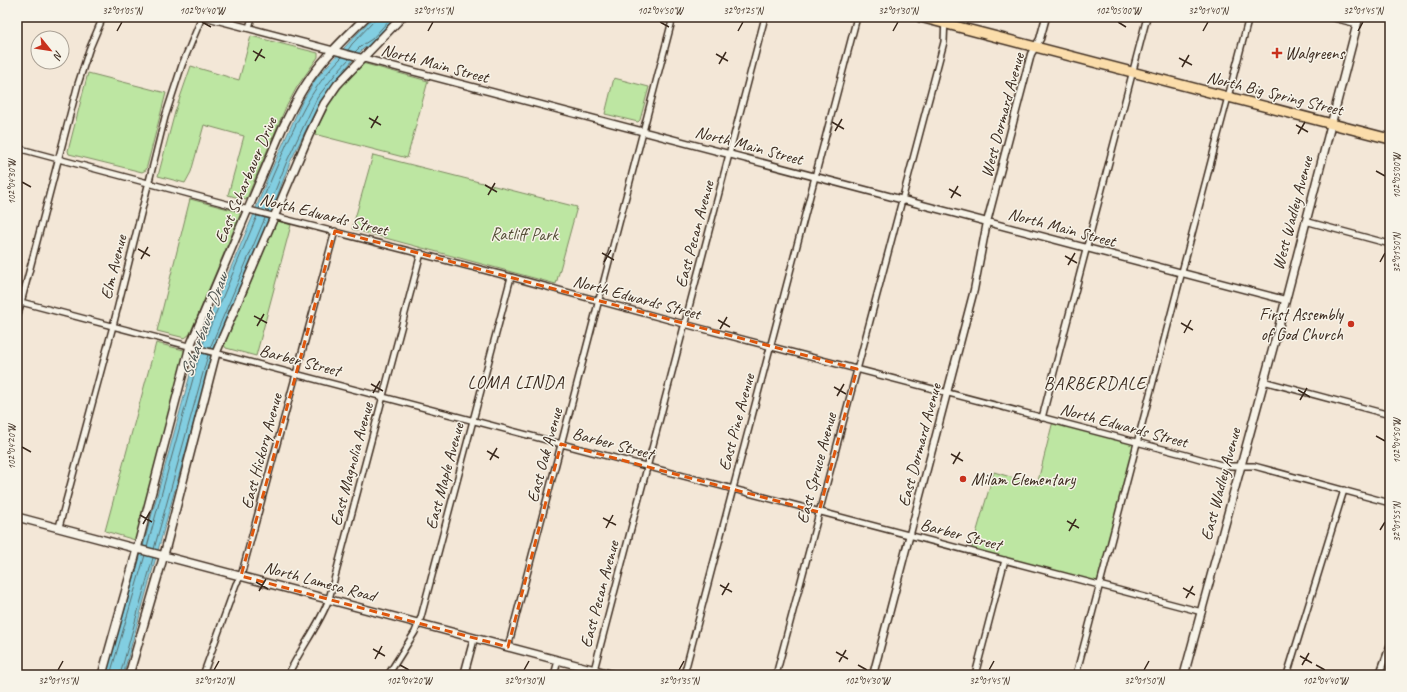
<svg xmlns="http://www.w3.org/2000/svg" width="1407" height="692" font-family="Caveat,sans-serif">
<rect width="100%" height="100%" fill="#f3e7d7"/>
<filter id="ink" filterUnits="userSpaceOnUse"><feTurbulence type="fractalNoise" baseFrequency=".025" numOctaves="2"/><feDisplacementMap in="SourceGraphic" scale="8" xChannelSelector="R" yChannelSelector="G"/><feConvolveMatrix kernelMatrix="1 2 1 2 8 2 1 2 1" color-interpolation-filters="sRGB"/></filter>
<g filter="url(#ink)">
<path fill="#bde6a2" stroke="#7c8860" d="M251,36L318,53V57L297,87L285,109L246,200L228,195L244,136L204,125L191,172L185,183L158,176L175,112L191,66L239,80Z
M362,63L428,81L407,158L314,134L329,105L345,82Z
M88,73L166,93L146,170L142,172L69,154L68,151Z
M614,78L649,87L640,120L638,122L605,114Z
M373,155L577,207L556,284L352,229Z
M190,199L240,212V215L190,334L185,338L157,331Z
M279,221L291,225L256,356L226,348L224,345L276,223Z
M156,343L184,350L186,354L137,538L135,540L105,531Z
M1053,421L1136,443L1100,585L971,551L994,472L1037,485Z"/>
<path fill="#82cee1" stroke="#668c93" d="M373,17H397L374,42L363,49L351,62L321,100L290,162L268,221L215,347L123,675H106L144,543L199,342L253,216L268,177L302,102L316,79L328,65Z"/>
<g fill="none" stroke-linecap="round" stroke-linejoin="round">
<path stroke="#576c6c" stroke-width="1" d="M348,50L352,44L374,21L375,17
M355,52L361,46L372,39L392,17
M259,209C268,186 278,164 288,141C304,107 315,84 342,57
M267,211L287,161L317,98L337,72L349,59
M202,346L257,216
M210,348L265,218
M147,547L200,353
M154,549L208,355
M110,675L145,555
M120,675L153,558"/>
<defs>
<path id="minor" d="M1330,17L1357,24
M249,28L252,17
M17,148L249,210L511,277L684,324L1186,455L1225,466H1254L1390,503
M1305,221L1390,244
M17,301L1202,612
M17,318L78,84L89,50L103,17
M1263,381L1390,415
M1042,418L1147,17
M59,527L113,326L165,117L182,65L202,17
M508,647L673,17
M594,670L765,17
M203,675L236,584L241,576L335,231
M288,675C300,649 319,626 329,599L421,253
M388,675L415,632L421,617L511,277
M554,675L558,661
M684,675L857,17
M776,675L944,42L945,17
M975,675L1005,560
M1076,675L1249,17
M1287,675L1344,490
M1379,675L1390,645"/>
<path id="tertiary" d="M206,17L1285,300
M464,675L474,638
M873,675L974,290L987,222L1031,54L1040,39L1046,17"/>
<path id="secondary" d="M17,517L614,675
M102,675L132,568L190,346L282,129C289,115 296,100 305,86C321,60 344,39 366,17
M129,675L164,555L216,353L309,135L324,104L337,85L402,17
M1184,675L1279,326L1359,17"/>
<path id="trunk" d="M920,17L1390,139"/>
</defs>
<use href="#minor" stroke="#3b2a1e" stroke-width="8"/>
<use href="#tertiary" stroke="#3b2a1e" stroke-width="9"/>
<use href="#secondary" stroke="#3b2a1e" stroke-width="10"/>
<use href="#trunk" stroke="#3b2a1e" stroke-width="12"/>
<use href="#minor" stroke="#f7f3e8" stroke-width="5"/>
<use href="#tertiary" stroke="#f7f3e8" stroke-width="6"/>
<use href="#secondary" stroke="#f7f3e8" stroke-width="7"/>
<use href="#trunk" stroke="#fbddab" stroke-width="9"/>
</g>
</g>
<path fill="none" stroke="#df570d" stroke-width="3" stroke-dasharray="8 5" stroke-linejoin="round" d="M335,231L857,369L819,512L561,444L508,647L241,576Z"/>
<path fill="none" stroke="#3b2a1e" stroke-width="1.5" d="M202,22L211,27M660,22L669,27M1118,22L1126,27M117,31L122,22M428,31L433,22M738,31L743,22M893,31L898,22M1203,31L1208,22M1358,31L1363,22M253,51L265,58M716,54L728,61M1179,58L1192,65M255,61L262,49M719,64L726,52M1182,67L1189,55M369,118L381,125M832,122L844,129M1296,125L1308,132M371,128L378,116M835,131L842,119M1298,134L1305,122M1376,171L1385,176M22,182L31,187M485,185L497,192M949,189L961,196M488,195L495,183M951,198L958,186M138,249L150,256M602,253L614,260M1065,256L1077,263M141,259L148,247M604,262L611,250M1380,262L1385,253M1068,265L1075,253M254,316L267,323M718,320L730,327M1181,323L1193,330M257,326L264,314M720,329L727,317M1184,333L1191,320M371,384L383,391M834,387L846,394M1298,390L1310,397M373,393L380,381M837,396L844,384M1300,400L1307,388M1376,436L1385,441M22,447L31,452M487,451L499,458M951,454L963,461M490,460L497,448M953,464L960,452M140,515L152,522M603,518L616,525M1067,521L1079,528M143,524L150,512M606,528L613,515M1380,530L1385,522M1069,531L1076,519M256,582L268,589M720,585L732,592M1183,588L1195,595M259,591L266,579M722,595L729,583M1186,598L1193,586M373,649L385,656M836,652L848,659M1300,656L1312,663M375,659L382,646M839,662L846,650M400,665L409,670M858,665L867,670M1302,665L1309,653M1316,665L1325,670M58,670L63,661M214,670L219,661M524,670L529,661M679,670L684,661M989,670L994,661M1144,670L1149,661"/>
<g fill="#c8321e" stroke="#f7f3e8" stroke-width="1.5">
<path d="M1275 47h4v4h4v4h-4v4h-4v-4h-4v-4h4z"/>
<circle cx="1351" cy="324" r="4"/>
<circle cx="963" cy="479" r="4"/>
</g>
<g text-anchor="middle" stroke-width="3" stroke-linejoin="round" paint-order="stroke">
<g font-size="17" fill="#3b2a1e" stroke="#f7f3e8" text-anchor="start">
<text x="1285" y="59">Walgreens</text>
<text x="1343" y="320" text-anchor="end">First Assembly<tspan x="1343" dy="20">of God Church</tspan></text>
<text x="971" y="485">Milam Elementary</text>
</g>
<g font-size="17" fill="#3b2a1e" stroke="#f7f3e8">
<text transform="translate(435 63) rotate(15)" y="6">North Main Street</text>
<text transform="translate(1275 93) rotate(14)" y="6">North Big Spring Street</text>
<text transform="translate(1002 115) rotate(-75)" y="6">West Dormard Avenue</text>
<text transform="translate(749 145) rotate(15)" y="6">North Main Street</text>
<text transform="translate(245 180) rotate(-67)" y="6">East Scharbauer Drive</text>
<text transform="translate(1292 213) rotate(-75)" y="6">West Wadley Avenue</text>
<text transform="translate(324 214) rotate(14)" y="6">North Edwards Street</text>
<text transform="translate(1062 227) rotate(15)" y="6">North Main Street</text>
<text transform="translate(694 234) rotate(-75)" y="6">East Pecan Avenue</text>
<text transform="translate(113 267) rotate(-76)" y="6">Elm Avenue</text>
<text transform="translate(637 297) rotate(15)" y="6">North Edwards Street</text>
<text transform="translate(300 360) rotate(15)" y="6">Barber Street</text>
<text transform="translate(736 422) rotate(-75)" y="6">East Pine Avenue</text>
<text transform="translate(1124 425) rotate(15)" y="6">North Edwards Street</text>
<text transform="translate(613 443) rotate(15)" y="6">Barber Street</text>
<text transform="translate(919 445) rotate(-75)" y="6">East Dormard Avenue</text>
<text transform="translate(261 451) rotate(-75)" y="6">East Hickory Avenue</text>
<text transform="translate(544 455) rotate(-75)" y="6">East Oak Avenue</text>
<text transform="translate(351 464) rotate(-75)" y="6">East Magnolia Avenue</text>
<text transform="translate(816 468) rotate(-75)" y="6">East Spruce Avenue</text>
<text transform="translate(444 476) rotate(-75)" y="6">East Maple Avenue</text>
<text transform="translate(1220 484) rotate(-75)" y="6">East Wadley Avenue</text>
<text transform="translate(961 534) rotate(15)" y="6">Barber Street</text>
<text transform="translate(320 581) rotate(15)" y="6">North Lamesa Road</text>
<text transform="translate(599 594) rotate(-75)" y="6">East Pecan Avenue</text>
</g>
<g font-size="17" fill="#555038" stroke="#f7f3e8">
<text x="524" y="240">Ratliff Park</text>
</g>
<g font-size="18" font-style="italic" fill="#4d534f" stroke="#f7f3e8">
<text transform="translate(204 325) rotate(-70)" y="6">Scharbauer Draw</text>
</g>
<g font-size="18" letter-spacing="1" fill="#3b2a1e" stroke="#f7f3e8">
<text x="516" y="388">LOMA LINDA</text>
<text x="1095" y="389">BARBERDALE</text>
</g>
</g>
<rect width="1407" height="692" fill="none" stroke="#f7f3e8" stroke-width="44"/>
<g transform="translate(50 50) rotate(120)"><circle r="19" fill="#f7f3e8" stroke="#aca397"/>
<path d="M0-3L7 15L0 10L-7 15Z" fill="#c8321e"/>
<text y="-6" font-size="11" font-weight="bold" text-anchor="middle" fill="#3b2a1e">N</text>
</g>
<rect x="22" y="22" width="1363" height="648" fill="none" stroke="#3b2a1e" stroke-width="1.5"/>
<g font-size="10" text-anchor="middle" fill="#3b2a1e">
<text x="122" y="14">32°01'05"N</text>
<text x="202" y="14">102°04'40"W</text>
<text x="433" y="14">32°01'15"N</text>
<text x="660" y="14">102°04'50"W</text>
<text x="743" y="14">32°01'25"N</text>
<text x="898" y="14">32°01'30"N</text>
<text x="1118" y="14">102°05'00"W</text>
<text x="1208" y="14">32°01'40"N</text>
<text x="1363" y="14">32°01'45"N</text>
<text transform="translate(1396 176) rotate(-90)" y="4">102°05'00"W</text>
<text transform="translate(11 182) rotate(-90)" y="4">102°04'30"W</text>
<text transform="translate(1396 253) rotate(-90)" y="4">32°01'50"N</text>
<text transform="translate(1396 441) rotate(-90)" y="4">102°04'50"W</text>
<text transform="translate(11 447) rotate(-90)" y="4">102°04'20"W</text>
<text transform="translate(1396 522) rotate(-90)" y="4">32°01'55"N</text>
<text x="58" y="684">32°01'15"N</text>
<text x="214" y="684">32°01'20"N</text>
<text x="409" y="684">102°04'20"W</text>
<text x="524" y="684">32°01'30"N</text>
<text x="679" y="684">32°01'35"N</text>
<text x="867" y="684">102°04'30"W</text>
<text x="989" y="684">32°01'45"N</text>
<text x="1144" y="684">32°01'50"N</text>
<text x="1325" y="684">102°04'40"W</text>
</g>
</svg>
